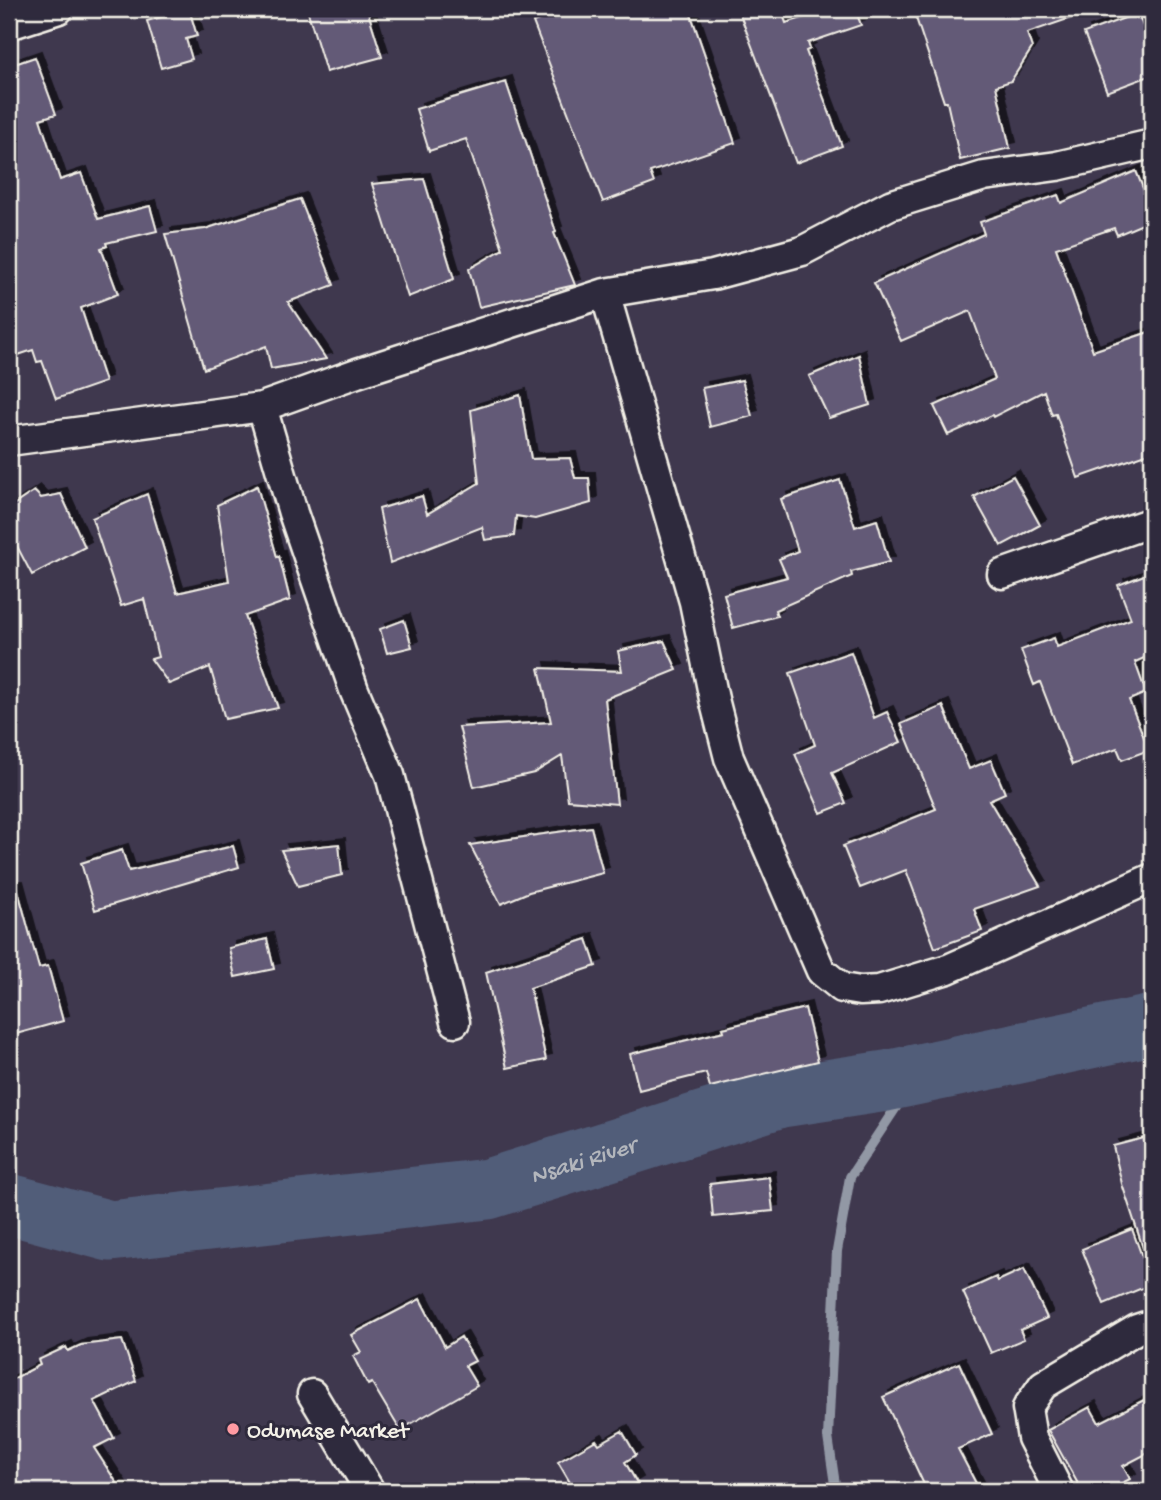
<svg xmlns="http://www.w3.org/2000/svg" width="1161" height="1500" font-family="'Gochi Hand',sans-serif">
<defs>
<filter id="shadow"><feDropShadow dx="6" dy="-6" stdDeviation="0" flood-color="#0009"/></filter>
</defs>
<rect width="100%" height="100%" fill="#3f384e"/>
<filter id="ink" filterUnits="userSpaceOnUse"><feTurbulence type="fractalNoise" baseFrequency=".0143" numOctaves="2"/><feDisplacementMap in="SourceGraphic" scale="14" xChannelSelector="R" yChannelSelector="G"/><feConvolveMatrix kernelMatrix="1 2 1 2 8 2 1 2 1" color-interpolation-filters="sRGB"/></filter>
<g filter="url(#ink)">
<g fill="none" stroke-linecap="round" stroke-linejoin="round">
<path stroke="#9298a5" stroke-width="10" d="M836,1491L828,1437L837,1251L850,1177L918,1074"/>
<path stroke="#515d79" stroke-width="61" id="s1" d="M9,1204L110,1231L488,1189L781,1097L886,1081L1152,1025"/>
</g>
<path fill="#645a77" stroke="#f4f1e8" stroke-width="2" filter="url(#shadow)" d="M189,9L197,36L186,39L192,59L161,68L147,21Z
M307,9H367L382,57L326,72Z
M570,9H689L735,143L650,172L654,183L603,202L533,22Z
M738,9H781L786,23L832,9H855L861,25L808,43L810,49L806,51L842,146L796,163Z
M913,9H1084L1085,13L1027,33L1032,48L1011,81L996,86L1010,148L960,160L947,102H944Z
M1138,13L1152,51V75L1107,92L1084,33Z
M35,57L56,114L40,119L60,180L81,173L98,219L150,206L157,231L106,243L107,246L101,248L118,294L81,308L105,382L56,399L42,361L37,362L33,350L9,358V66Z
M506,82L556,232L554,233L575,285L479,307L469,269L503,249L466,139L429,151L416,109Z
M1136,171L1152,210V220L1117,235L1114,228L1056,248L1093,351L1152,331V452L1078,478L1056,414L1052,415L1044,391L993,417L992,415L948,435L934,406L995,379L970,311L901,341L874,283L984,234L980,222L1058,195L1061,203Z
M424,179L454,279L408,297L372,184Z
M300,199L334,285L288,302L326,359L271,369L266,346L204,369L165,234L205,229Z
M859,355L870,405L829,418L809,376Z
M742,380L752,416L710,427L702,388Z
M520,395L531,459L570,458L575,478H589L591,503L535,519L516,516L514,536L485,540L482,527L390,563L379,509L422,496L427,514L479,483L471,410Z
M1013,476L1040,525L1001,546L974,497Z
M840,480L855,527L877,520L889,562L851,572L852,576L775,610L777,616L733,628L724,594L787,577L779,559L798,551L781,499Z
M257,486L277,557L279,556L290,600L245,616L278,708L225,719L210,667L169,684L151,659L158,657L144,599L121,606L92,518L147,494L177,593L229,581L217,505Z
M34,491L41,498L61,494L85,547L32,575L9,531V508Z
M1152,572V667H1150L1146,657L1135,662L1146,693L1129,700L1149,750L1122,760L1117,748L1072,765L1040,682L1034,685L1021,650L1054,638L1057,647L1131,619L1118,585Z
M404,620L412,647L387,653L380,629Z
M664,641L677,670L605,699L617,804L568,800L562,756L534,773L474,787L459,727L551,722L539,668L622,671L618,651Z
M851,652L874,718L887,712L901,742L832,773L846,803L821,813L795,754L815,745L790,673Z
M943,706L969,769L991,760L1005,793L989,800L1040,886L974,909L982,931L935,948L906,870L860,888L843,846L936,809L901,724Z
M591,827L603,873L529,892L501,904L470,845Z
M339,844L342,875L298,886L281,850Z
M233,846L239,867L95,910L81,863L122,850L129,871Z
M17,887L39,968L48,966L63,1021L9,1036V888Z
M267,939L274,969L235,977L229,948Z
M587,939L596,966L530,988L546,1060L507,1068L486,972Z
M805,1008L818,1061L710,1087L706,1073L639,1090L630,1054L724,1031L723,1028Z
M1152,1136V1259L1147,1260L1122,1184L1113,1146Z
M769,1177L773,1211L713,1217L710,1184Z
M1132,1229L1152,1284L1104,1304L1082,1249Z
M1024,1269L1047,1318L1020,1330L1024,1339L991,1353L963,1292L996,1277L998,1281Z
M420,1299L445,1347L461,1337L475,1361L465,1366L477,1386L400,1430L372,1383L368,1385L353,1356L361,1352L351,1335Z
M122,1340L136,1381L94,1401L114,1438L94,1448L122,1491H9V1381L40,1365L38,1360L66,1347L68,1351L81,1345Z
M959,1363L992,1434L958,1449L980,1491H927L883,1397Z
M1152,1396V1451L1123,1466L1130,1479L1106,1491H1082L1048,1430L1090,1407L1099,1423Z
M622,1431L636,1455L625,1462L637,1483L623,1491H575L558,1462L596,1440L599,1444Z"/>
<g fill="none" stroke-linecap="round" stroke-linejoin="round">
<defs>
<path id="minor" d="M9,25L59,9
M605,293L694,602L714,699L729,758L821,971L842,988L860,991L879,990L948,969L1152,878
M262,407L293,513L354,690L390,775L455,1022
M9,441L262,407L357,373L605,293L713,275L802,251L890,205L984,176L1057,166L1152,144
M1002,574L1152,522
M312,1394L370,1491
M1059,1491L1032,1438L1027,1408L1043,1385L1137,1329L1152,1324"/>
</defs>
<use href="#minor" stroke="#f4f1e8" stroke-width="33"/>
<use href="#minor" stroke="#2f2a3d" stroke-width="28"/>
</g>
</g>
<circle fill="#ff9aa2" stroke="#2f2a3d" stroke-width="2.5" cx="233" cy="1429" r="7"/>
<g text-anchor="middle" stroke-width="6" stroke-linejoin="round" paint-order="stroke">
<g font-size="23" fill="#f4f1e8" stroke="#2f2a3d" text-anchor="start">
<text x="247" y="1437">Odumase Market</text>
</g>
<g font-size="24" font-style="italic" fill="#b3b6bc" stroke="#2f2a3d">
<text dy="8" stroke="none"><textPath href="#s1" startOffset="584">Nsaki River</textPath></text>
</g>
</g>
<rect width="1161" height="1500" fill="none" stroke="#2f2a3d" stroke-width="35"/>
<rect x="18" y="18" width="1126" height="1465" fill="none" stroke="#f4f1e8" stroke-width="2.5" filter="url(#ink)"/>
</svg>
